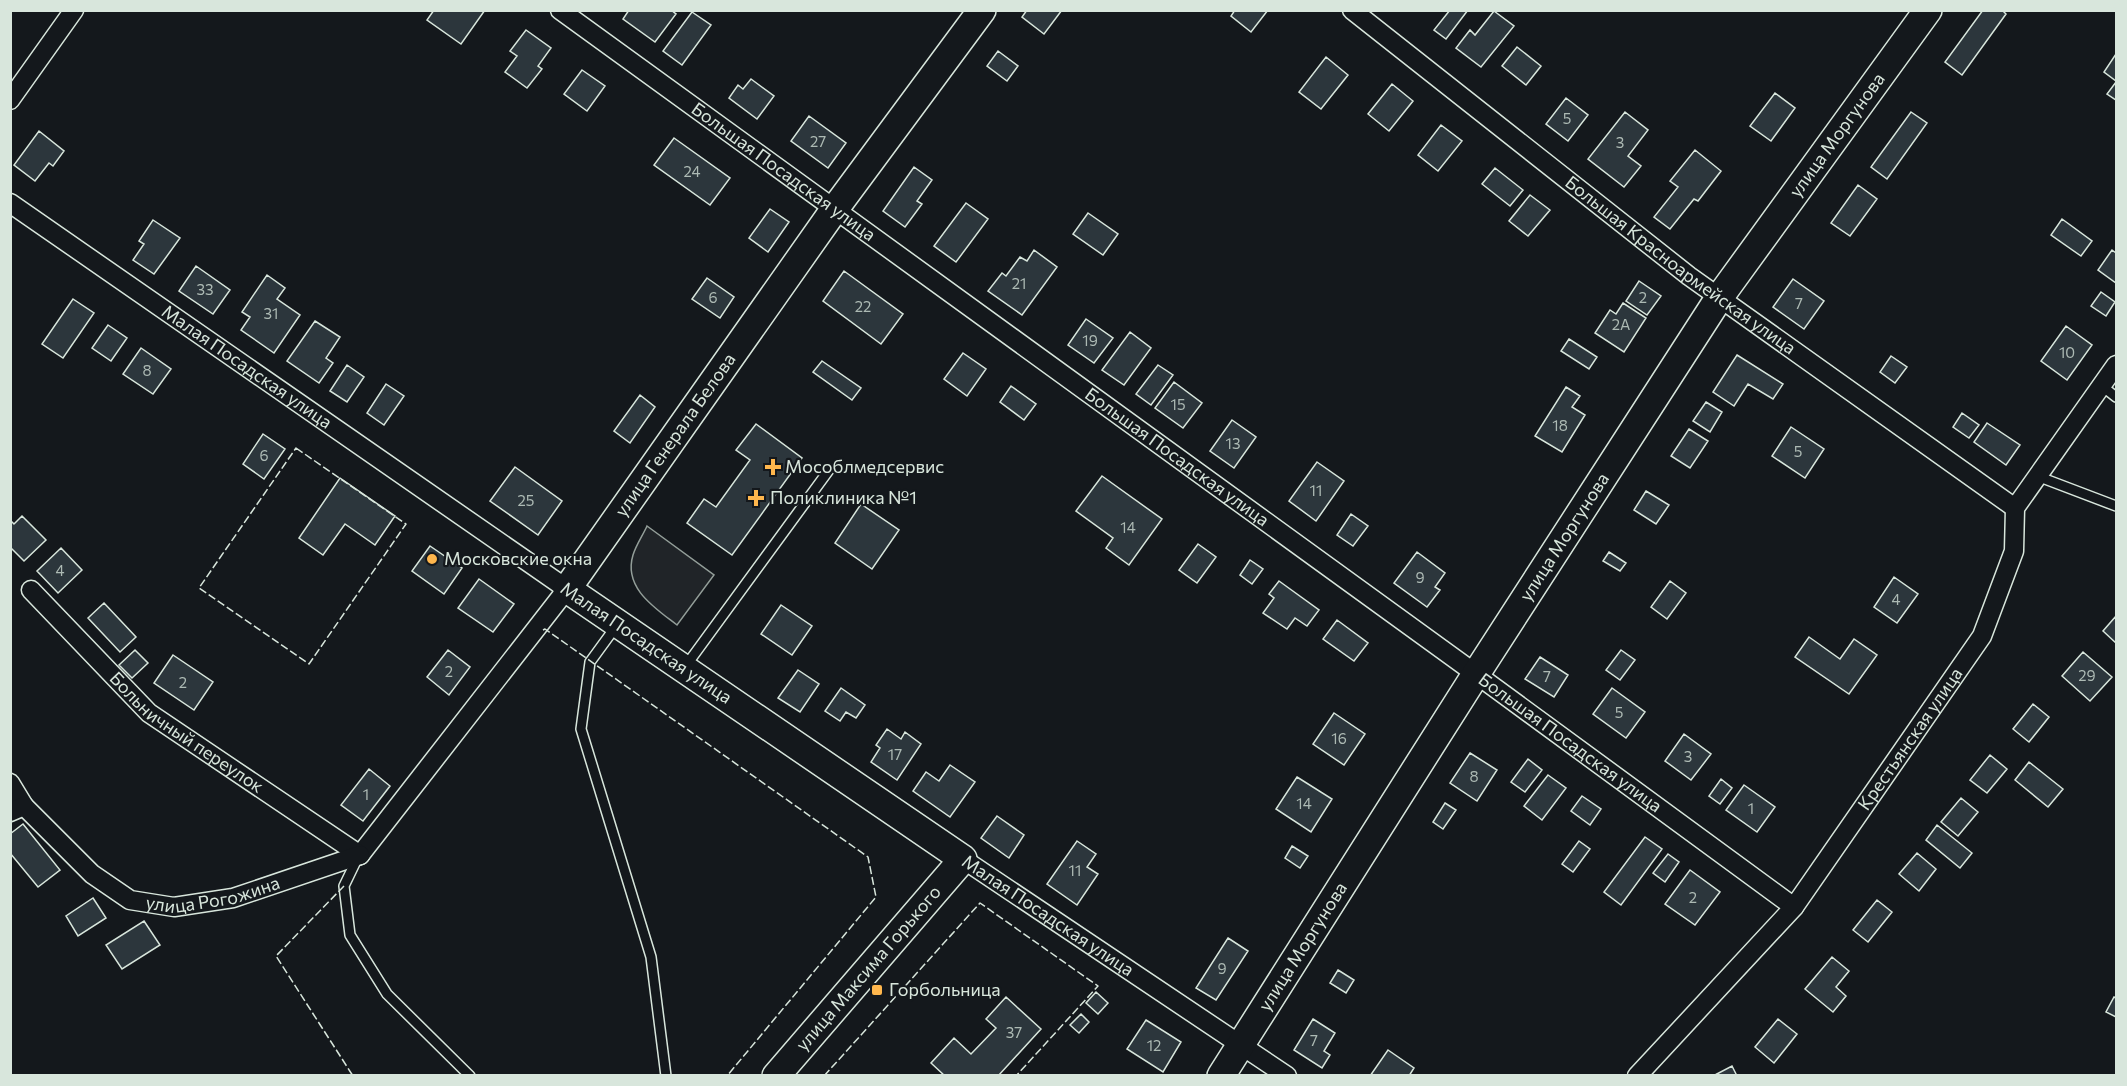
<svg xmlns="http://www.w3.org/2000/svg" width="2127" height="1086" font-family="Commissioner,sans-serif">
<rect width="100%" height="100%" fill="#14181c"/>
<path fill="#202428" stroke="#939e99" stroke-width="1.5" d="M647,526L714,575L677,625C655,608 623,588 633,555C636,545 643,535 647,526Z"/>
<path fill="#2c363c" stroke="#d8e6dc" stroke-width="1.5" d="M434,10H485L461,44L427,20Z
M629,10H671L676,14L655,42L623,19Z
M1027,10H1062L1044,34L1022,17Z
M1235,10H1268L1251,32L1231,16Z
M1450,10H1468L1446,39L1434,30Z
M1983,10H2002L2006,14L1962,75L1945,62Z
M1494,11L1514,26L1481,67L1456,48L1470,30L1475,35Z
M692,12L711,25L682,65L663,51Z
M526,30L551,48L538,66L542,69L527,88L505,72L517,56L510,51Z
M1517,47L1541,66L1526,85L1502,66Z
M998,51L1018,66L1007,81L987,66Z
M2116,54V81L2104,72Z
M1326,57L1348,75L1321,109L1299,92Z
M582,70L605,86L587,111L564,94Z
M751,79L774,96L757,119L729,98L738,85L743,89Z
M2116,82V100L2107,94Z
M1392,84L1413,101L1389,131L1368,114Z
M1775,93L1795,108L1771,141L1750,126Z
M1566,98L1588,115L1568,141L1546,124Z
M1625,112L1648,130L1628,156L1641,166L1624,187L1588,159Z
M1911,112L1927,123L1887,179L1871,167Z
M809,116L846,143L828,168L791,141Z
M1441,125L1462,141L1438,171L1418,155Z
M39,131L64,151L53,166L49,163L35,181L14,165Z
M674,138L730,178L710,205L654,165Z
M1695,150L1721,171L1698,201L1694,199L1670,229L1654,217L1678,187L1670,181Z
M914,167L932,180L917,201L922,204L905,227L883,211Z
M1495,168L1523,190L1510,206L1482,184Z
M1858,185L1877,199L1850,236L1831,223Z
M1530,195L1550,210L1528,236L1509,221Z
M966,203L988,219L956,262L934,246Z
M770,209L789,222L768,252L749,238Z
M1088,213L1118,234L1103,255L1073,234Z
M2062,219L2092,241L2081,256L2051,235Z
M153,220L180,238L154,274L133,260L144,244L139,241Z
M1034,250L1057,267L1022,315L988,291L1002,273L1006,276L1020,257L1027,261Z
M2112,250L2116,253V283L2098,270Z
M196,266L230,290L213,314L179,291Z
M844,271L903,314L881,344L823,301Z
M267,275L285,288L277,299L300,315L274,353L241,330L250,317L242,312Z
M707,278L734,297L720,318L692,299Z
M1793,279L1824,301L1804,329L1773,307Z
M1639,281L1661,296L1647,315L1626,301Z
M2101,292L2115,302L2106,316L2091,306Z
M73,299L94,313L63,358L42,344Z
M1623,303L1646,318L1624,352L1595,333L1610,310L1616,314Z
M1086,319L1113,338L1094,363L1068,345Z
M315,321L340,337L326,358L333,363L319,383L287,361Z
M108,325L127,338L111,361L92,348Z
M2066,326L2092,345L2067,380L2041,361Z
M1130,332L1151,348L1124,385L1102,370Z
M1569,339L1597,357L1589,369L1561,351Z
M141,348L171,369L153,394L123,374Z
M963,353L986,369L967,396L944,379Z
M1737,355L1783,384L1773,399L1748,384L1734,406L1713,392Z
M1891,356L1907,367L1895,383L1880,372Z
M822,361L861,388L852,400L813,372Z
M347,365L364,377L347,402L330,391Z
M1158,365L1173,375L1151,405L1136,394Z
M1174,382L1202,403L1183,428L1155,408Z
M386,384L404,396L384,425L367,413Z
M1011,386L1036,404L1024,420L1000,402Z
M1566,387L1580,396L1572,407L1585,415L1562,452L1535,436Z
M640,395L655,407L630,443L614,431Z
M1706,402L1722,412L1710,432L1693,421Z
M1962,413L1979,425L1969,438L1953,427Z
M1232,420L1256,437L1234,468L1210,451Z
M1987,423L2020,445L2006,465L1974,442Z
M756,424L802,458L732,555L687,523L704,499L716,507L750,460L736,450Z
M1791,427L1824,449L1805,478L1772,456Z
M1689,429L1708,441L1690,468L1671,456Z
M263,434L285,449L264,479L243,464Z
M1317,462L1344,481L1316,521L1289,501Z
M515,467L562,501L538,535L490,501Z
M1102,476L1162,519L1129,565L1106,548L1113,538L1076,511Z
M340,478L395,516L375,545L345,524L323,555L299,538Z
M1646,491L1669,505L1656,524L1634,510Z
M861,504L899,530L872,569L835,543Z
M1351,514L1368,526L1353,546L1337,535Z
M22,516L46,540L24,561L10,547V520L14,524Z
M1198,544L1216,557L1197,583L1179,570Z
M430,546L462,568L444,594L412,571Z
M61,548L82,570L58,593L37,571Z
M1417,552L1445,573L1435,587L1440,590L1427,607L1394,583Z
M1609,552L1626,563L1620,571L1603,561Z
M1250,560L1263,569L1252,584L1240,575Z
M1894,577L1918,594L1897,623L1874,607Z
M479,579L514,604L493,632L458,608Z
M1279,581L1319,610L1307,626L1295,618L1287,629L1263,613L1274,598L1269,594Z
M1670,581L1686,593L1667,619L1651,607Z
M104,603L136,637L120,652L88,618Z
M781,605L812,626L792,655L761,634Z
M2116,616V643L2103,631Z
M1337,620L1368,643L1354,661L1323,639Z
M1809,637L1840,659L1854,639L1877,655L1849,694L1795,657Z
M135,650L148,663L132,678L119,665Z
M448,650L470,667L449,695L427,677Z
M1621,650L1635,660L1620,680L1606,670Z
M2083,652L2112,677L2090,701L2062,676Z
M173,655L213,682L194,710L154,683Z
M1540,657L1568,675L1554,697L1525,679Z
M798,670L819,684L800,712L778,698Z
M841,688L865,705L856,718L846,712L840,721L825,711Z
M1612,688L1645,712L1626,738L1593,714Z
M2033,704L2049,717L2029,742L2013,729Z
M1334,713L1365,734L1344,765L1313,744Z
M887,729L901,739L905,732L921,744L897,780L871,762L880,748L876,745Z
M1684,734L1711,754L1691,780L1665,761Z
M1470,753L1497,770L1477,801L1450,783Z
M1990,755L2007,769L1987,793L1970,780Z
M1528,759L1542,770L1525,792L1511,782Z
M2029,762L2063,789L2048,807L2015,780Z
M950,765L975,782L950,817L913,791L926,772L939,781Z
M369,769L390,786L363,821L341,805Z
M1548,775L1566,788L1542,820L1524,806Z
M1297,777L1332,799L1311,832L1276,809Z
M1721,779L1732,788L1720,804L1709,796Z
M1744,785L1775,807L1757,832L1726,810Z
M1582,796L1601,809L1590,825L1571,811Z
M1961,798L1978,812L1958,836L1941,822Z
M1445,803L1456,810L1443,829L1433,822Z
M997,816L1024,835L1009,858L981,838Z
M23,824L60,870L38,887L10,853V834Z
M1937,825L1972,853L1960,868L1926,840Z
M1645,837L1662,849L1621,905L1604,892Z
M1077,841L1096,854L1087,867L1098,874L1077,905L1047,884Z
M1579,841L1590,849L1573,872L1562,864Z
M1292,846L1308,856L1300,868L1285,858Z
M1917,853L1936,869L1919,891L1899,874Z
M1668,854L1679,862L1665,882L1653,873Z
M1690,870L1720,892L1695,925L1665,904Z
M93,898L106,918L78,936L66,916Z
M1877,900L1892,912L1868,942L1853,930Z
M144,921L160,945L122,969L106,945Z
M1228,938L1248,951L1216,1000L1196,988Z
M1832,957L1849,971L1836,987L1846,996L1833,1012L1805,989Z
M1338,970L1354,980L1346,993L1330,983Z
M1096,992L1108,1003L1098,1014L1086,1003Z
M1006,997L1041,1029L998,1076H945L931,1063L954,1038L971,1054L996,1028L986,1019Z
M2114,997L2116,998V1017L2106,1012Z
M1081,1014L1089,1022L1079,1033L1070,1025Z
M1313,1019L1335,1033L1324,1051L1330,1055L1322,1068L1294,1050Z
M1778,1019L1797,1034L1774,1063L1755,1047Z
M1146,1020L1181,1042L1163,1072L1127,1049Z
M1388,1050L1414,1068L1409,1076H1370Z
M1732,1066L1737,1076H1713Z"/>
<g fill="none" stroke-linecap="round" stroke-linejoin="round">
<defs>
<path id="service" d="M2102,386L2116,397
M2037,476L2116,506
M617,625L590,662L581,729L651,957L666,1076
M685,667L829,470
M358,857L344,886L350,935L387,994L470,1076"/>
<g id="minor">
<path id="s1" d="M560,10L1476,674L1794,907"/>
<path id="s2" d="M1352,10L1689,276L2015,508"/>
<path d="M10,100L74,10"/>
<path id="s3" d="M10,203L567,589L360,855"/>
<path id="s4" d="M31,590L149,713L360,855"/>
<path d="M10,783L24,806"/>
<path id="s5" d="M10,812L24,806L92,874L130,900L174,907L233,898L360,855"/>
<path id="s6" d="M963,859L1287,1076"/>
<path id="s7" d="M1637,1076L1794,907L1982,636L2014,551L2015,508L2116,365"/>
</g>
<g id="secondary">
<path id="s8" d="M776,1076L963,859L567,589L834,210L982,10"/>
<path id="s9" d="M1221,1076L1476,674L1719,298L1928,10"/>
</g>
</defs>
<use href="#service" stroke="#d8e6dc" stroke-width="12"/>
<use href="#minor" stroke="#d8e6dc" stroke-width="21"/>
<use href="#secondary" stroke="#d8e6dc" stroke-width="30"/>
<use href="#service" stroke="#14181c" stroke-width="9"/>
<use href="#minor" stroke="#14181c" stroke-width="18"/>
<use href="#secondary" stroke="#14181c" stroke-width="27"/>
<path stroke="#d8e6dc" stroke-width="1.5" stroke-dasharray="8 3" stroke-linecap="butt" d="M296,448L406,524L309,664L199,588Z
M543,630L545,629L868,857L876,897L727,1076
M344,886L276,956L353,1076
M824,1076L980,903L1098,986L1016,1076"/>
</g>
<g fill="#ffb74d" stroke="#14181c" stroke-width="2">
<path d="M770 458h6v6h6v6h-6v6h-6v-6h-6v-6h6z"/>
<path d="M753 489h6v6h6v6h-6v6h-6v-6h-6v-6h6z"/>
<circle cx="432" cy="559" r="6"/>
<rect x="871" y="984" width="12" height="12" rx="3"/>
</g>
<g text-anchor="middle" stroke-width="4.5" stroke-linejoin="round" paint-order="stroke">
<g font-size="15" fill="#adbab4">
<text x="1567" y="124">5</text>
<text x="818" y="147">27</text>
<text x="1620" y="148">3</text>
<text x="692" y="177">24</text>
<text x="1019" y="289">21</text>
<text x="205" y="295">33</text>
<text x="713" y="303">6</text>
<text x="1643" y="303">2</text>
<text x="1799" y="309">7</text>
<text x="863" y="312">22</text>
<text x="271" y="319">31</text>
<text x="1621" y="330">2А</text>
<text x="1090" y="346">19</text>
<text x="2067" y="358">10</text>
<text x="147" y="376">8</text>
<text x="1178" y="410">15</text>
<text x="1560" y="431">18</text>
<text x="1233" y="449">13</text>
<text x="1798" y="457">5</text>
<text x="264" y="461">6</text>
<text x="1316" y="496">11</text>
<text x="526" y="506">25</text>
<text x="1128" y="533">14</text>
<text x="60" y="576">4</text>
<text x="1420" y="583">9</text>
<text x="1896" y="605">4</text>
<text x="449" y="677">2</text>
<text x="2087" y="681">29</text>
<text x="1547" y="682">7</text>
<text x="183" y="688">2</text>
<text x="1619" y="718">5</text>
<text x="1339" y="744">16</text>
<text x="895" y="760">17</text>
<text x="1688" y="762">3</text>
<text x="1474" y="782">8</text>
<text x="366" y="800">1</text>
<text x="1304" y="809">14</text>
<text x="1751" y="814">1</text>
<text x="1075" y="876">11</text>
<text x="1693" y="903">2</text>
<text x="1222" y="974">9</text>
<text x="1014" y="1038">37</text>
<text x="1314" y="1046">7</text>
<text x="1154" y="1051">12</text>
</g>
<g font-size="18" fill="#d8e6dc" stroke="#14181c">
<text dy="6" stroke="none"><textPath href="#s9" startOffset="1125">улица Моргунова</textPath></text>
<text dy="6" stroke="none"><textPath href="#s1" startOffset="276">Большая Посадская улица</textPath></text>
<text dy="6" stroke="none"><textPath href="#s2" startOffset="416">Большая Красноармейская улица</textPath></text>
<text dy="6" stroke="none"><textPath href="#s3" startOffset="288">Малая Посадская улица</textPath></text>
<text dy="6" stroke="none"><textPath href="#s8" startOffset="954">улица Генерала Белова</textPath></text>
<text dy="6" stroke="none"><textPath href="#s1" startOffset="762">Большая Посадская улица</textPath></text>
<text dy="6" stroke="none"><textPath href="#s9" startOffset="639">улица Моргунова</textPath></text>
<text transform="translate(646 643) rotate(34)" y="6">Малая Посадская улица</text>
<text dy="6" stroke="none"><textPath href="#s4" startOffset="212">Больничный переулок</textPath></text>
<text dy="6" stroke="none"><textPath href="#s7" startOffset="435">Крестьянская улица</textPath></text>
<text dy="6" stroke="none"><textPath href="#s1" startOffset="1248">Большая Посадская улица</textPath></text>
<text dy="6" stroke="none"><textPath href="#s5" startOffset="242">улица Рогожина</textPath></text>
<text dy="6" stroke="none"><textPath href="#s6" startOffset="102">Малая Посадская улица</textPath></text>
<text dy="6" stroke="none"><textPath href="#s9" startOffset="153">улица Моргунова</textPath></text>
<text dy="6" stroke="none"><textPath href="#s8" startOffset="142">улица Максима Горького</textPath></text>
</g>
<g font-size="18" fill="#d8e6dc" stroke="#14181c" text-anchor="start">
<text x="785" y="473">Мособлмедсервис</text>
<text x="770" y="504">Поликлиника №1</text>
<text x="444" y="565">Московские окна</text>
<text x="889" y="996">Горбольница</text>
</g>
</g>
<rect width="2127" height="1086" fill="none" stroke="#d8e6dc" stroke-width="24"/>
</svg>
